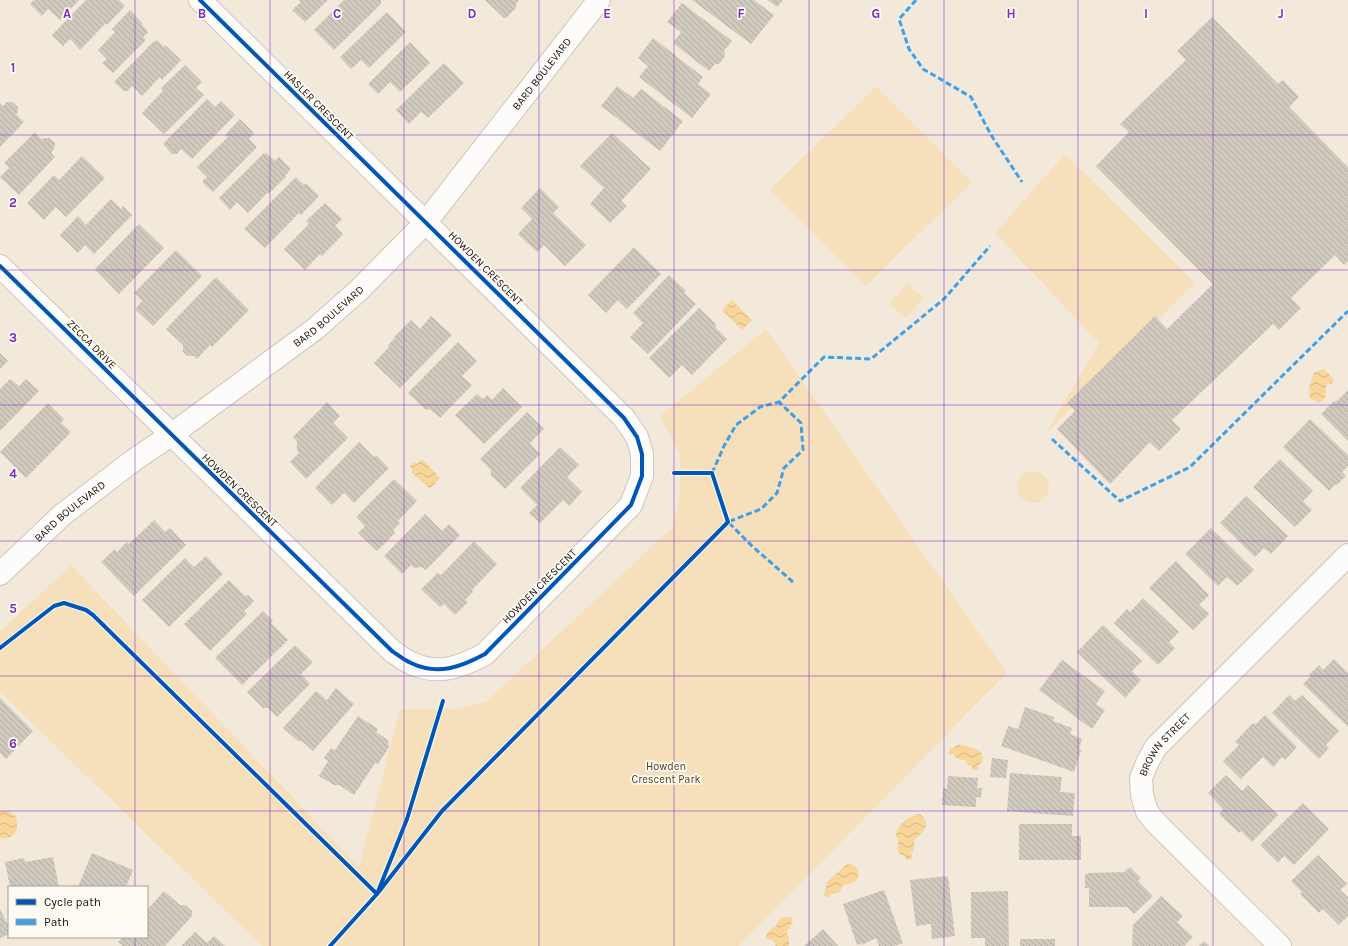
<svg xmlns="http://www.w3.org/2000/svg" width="1348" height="946" font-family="Karla,sans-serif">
<defs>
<pattern id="water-waves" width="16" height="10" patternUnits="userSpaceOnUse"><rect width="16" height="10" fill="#f8d598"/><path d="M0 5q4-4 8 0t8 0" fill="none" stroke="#d4b682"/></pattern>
<pattern id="building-back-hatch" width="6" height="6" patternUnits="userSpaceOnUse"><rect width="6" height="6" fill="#d0c9be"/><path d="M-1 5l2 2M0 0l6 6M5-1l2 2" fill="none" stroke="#b2aca2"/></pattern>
</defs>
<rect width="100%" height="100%" fill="#f2e9db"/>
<path fill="#f6e0bb" d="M876,86L972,182L866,286L770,190Z
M1065,154L1195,283L1045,435L1099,343L995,233Z
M907,283L924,298L906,318L889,304Z
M766,329L1007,673L739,946H262L0,692V631L71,565L359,867L400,709H453L486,702L673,527L680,495V454L660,416Z
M1017 487a16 16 0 1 1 32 0a16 16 0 1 1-32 0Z"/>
<path fill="url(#water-waves)" d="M732,300L752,320L742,330L722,310Z
M1323,369C1328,371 1329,376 1334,379L1332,384L1328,383L1326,386C1325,394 1328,398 1319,403L1310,398L1309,388L1314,373Z
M421,460L424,461L440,478L430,489L412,473V469L410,466L413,462L417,464Z
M957,745C962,744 965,746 970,747C979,750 984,751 982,762L978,766L979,770H972V766L968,765L966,761L956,758L954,754H949L950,747L954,748Z
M0,811H8L16,816C19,830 16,840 0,838Z
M920,814C932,826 924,831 914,840V850L911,854L913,859L906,860L905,856L900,854L898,851V839L896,836C896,826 909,815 920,814Z
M847,864C857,864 863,873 855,881C852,883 846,884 842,886L840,892L831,894L828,897L824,895L827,882Z
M782,917H791L793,923L790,925V928L787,931V935L789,937V946H775L776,944L772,940L766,939C766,933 770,928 776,926L779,920Z"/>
<path fill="url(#building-back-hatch)" d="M34,0H79L60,20L48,9L42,16L30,4Z
M86,0H119L125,6L107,25L106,23L80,50L70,39L63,46L52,35Z
M299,0H328L305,22L292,10L301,2Z
M344,0H381V4L334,50L314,30Z
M485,0H519L516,4V8L506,18H504Z
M692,0H754L774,15L751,44Z
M768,0H783L777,7Z
M682,3L732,41L724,51L725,56L719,64H715L709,71L673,43L681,32L667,22Z
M130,10L143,24L142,25L148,32L143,37L146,40L113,73L102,63L107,59L98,50L115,32L112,29Z
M387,12L406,32L369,68L361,60L351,69L340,57Z
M1212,17L1278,84L1283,80L1299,97L1289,107L1348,167V261L1344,265L1335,255L1291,298L1301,308L1279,330L1273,324L1172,420L1181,429L1159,451L1150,442L1110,484L1057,429L1075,411L1067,403L1155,316L1167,329L1213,284L1096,166L1129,132L1120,124L1186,60L1177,51Z
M653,38L703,77L698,84L711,94L692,118L639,77L648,66L638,58Z
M157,40L164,47L165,45L181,60L162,80L160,77L142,96L132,86L128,91H124L114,82L154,41L155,42Z
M410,42L430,63L400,92L390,82L378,94L368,84Z
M444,63L464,83L428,118L421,112L409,124L396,110Z
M185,65L202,82L196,88L204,95L164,134L142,113L163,91L161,88Z
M617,86L633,98L641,89L683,121L660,151L601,106Z
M207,99L215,107L221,101L235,115L192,159L181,149L177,154H172L163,144Z
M7,102H12L18,107V112L16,114L24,122L0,147V103L3,106Z
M240,119L254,133L249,139L257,147L213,192L203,183V180L207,177L197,167L228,137L225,135Z
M35,132L42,140L44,138H49L55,143L54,149L51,153L55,157L19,195L0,177L9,168L4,163Z
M612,133L651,169L621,201L627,206L610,223L590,204L604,188L580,166Z
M264,153L265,154L266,153L275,161L279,157L291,169L285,176L286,177L268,194L267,193L248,213L237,202L230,210L219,198Z
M82,156L105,178L66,217L56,207L44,220L27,203L54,175L59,180Z
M296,177L304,185L306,183L319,196L301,215L299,213L265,248L244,229Z
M540,188L559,207L553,213L586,245L565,266L544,245L537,252L518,234L532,219L521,208Z
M111,199L121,209L123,206L132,215L94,254L85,245L78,253L60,235L78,216L86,225Z
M325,203L342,219L335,226L343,234L322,256L320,254L305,270L284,249L309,224L306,221Z
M139,224L164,248L119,294L95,269Z
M634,247L661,274L627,309L618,300L606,313L588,295Z
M176,250L202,276L153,326L135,309L142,301L134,293Z
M669,275L686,291L684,293L696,304L648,354L630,337L643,323L633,313Z
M216,277L249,310L212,347L210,345L197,359L194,356H188L183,352V345L166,329Z
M699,308L715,323L716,328L727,339L692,375L682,365L669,378L649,358Z
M431,316L452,335L400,388L374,363L389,347L388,345L395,338L394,337L411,320L420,329Z
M458,342L477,361L462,376L472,385L440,418L431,410L425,409L408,393Z
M0,353L8,361L0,369Z
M10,379L19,386L26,379L39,391L0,431V389Z
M503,388L522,407L484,444L455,415L477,394L483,399L487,395L492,400Z
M1348,390V441L1321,414L1334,401L1336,402Z
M327,402L340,416L333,423L348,438L306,479L290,462L299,453L297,450V441L293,437Z
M48,403L64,419L61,423L71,432L26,478L0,452Z
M527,412L544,429L530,443L540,454L505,489L491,475V470L480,459Z
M1310,419L1348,455V466L1342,472L1346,476L1337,485L1336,484L1329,491L1283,447Z
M359,442L374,457L376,455L389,468L354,503L344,493L332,505L315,488Z
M560,447L579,465L567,477L582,492L569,506L563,500L540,523L529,513L537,505L520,488Z
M1280,459L1313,491L1303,501L1312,510L1295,527L1253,487Z
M394,479L417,501L398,521L400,523L393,530L395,533L377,551L358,533L365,526L356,517Z
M1246,496L1288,536L1271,554L1264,548L1255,557L1220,523Z
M425,514L442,531L449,524L460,535L426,570L422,567L414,568L411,565L402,574L384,556Z
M154,520L165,532L170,528L186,545L134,596L101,562L115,549L117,552L127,542L129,544Z
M1211,528L1254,570L1237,586L1227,577L1218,586L1185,554Z
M474,541L497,564L472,590L473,592L465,600L468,602L455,615L444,604L440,607L421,589L438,573L441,575Z
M206,556L223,574L169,627L142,600L185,558L194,567Z
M1176,561L1209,595L1199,605L1209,614L1193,630L1149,588Z
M229,580L245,596L248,595L254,601L244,611L247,614L210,651L184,624Z
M1143,598L1179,632L1169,642L1175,648L1158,665L1114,623L1127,609L1130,612Z
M263,611L273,621L271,623L288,640L242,685L215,658Z
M1103,625L1142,661L1132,671L1141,680L1125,698L1077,652Z
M295,645L313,662L301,674L310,684L277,717L268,708H263L247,692Z
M1334,659L1348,673V727L1303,684L1311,676L1309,675L1319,665L1323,670Z
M1062,660L1105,691L1096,704L1105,710L1092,729L1039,690Z
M336,688L354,704L313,751L302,741H298L283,728L316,691L327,700Z
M1289,695L1295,701L1302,695L1339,731L1326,745L1329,748L1319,759L1272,713Z
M0,698L33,731L6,759L0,753Z
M1025,707L1054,717L1053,721L1072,728L1070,734L1082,739L1079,749L1081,750L1074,772L1001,746L1008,726L1018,729Z
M1265,715L1297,747L1285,760L1282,757L1273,767L1263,757L1241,779L1223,761L1239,745L1235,742L1253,723L1255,725Z
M358,716L378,729L376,732L388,740L389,747L378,764L375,763L354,795L339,785H334L319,776L328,761L324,758L331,748L335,750Z
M992,758L1008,760L1006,778L990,777Z
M1010,773L1062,777L1060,792L1075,793L1073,816L1007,811Z
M1226,775L1242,791L1248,785L1278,815L1252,842L1241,831L1239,833L1219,814L1223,809L1208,793Z
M948,776L978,778L977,788H982L981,798L976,797V807L942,805L943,788L947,789Z
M1303,803L1329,829L1294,865L1284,856L1278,863L1260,845Z
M1019,824H1072V836H1081V860H1019Z
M92,853L133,870L126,887H78Z
M1318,855L1347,884L1340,890L1348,897V916L1339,925L1323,909L1319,913L1300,894L1302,892L1291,881Z
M53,857L59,887H10L5,862L24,858L25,862Z
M1130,867L1141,878L1138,881L1153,896L1134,914L1127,907H1089V888H1085V874H1088V873L1124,872Z
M948,876L955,936L932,939L931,924L916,926L910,880Z
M884,890L903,943L894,946H879L876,938L862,945V943L857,945L843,904Z
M164,891L180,905H185L192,911V916L165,946H123L118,942L123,937H147V910Z
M1008,891L1009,946H985V938H971V892Z
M1161,896L1183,916L1177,922L1193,937L1184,946H1132L1133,925Z
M0,909L9,927V934L0,938Z
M823,929L838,946H804Z
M195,932L207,943L214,936L225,946H181Z
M1020,939H1055V946H1020Z
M1204,941L1209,946H1199Z"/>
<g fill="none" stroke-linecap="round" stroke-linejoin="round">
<defs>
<g id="street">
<path d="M0,266L392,651C398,655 404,660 411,663C438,676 461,667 485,654L631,505L642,476V454L637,437L624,418L200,0"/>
<path id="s1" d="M0,574L62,515L134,460L171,435L315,329L359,290L426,222L599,0"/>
<path id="s2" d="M1280,946L1159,826L1147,812L1142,795L1141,778L1147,763L1156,747L1348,555"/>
</g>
</defs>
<use href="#street" stroke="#cdc6bb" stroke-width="24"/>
<use href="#street" stroke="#fdfcfa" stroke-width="22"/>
<path stroke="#3da1e9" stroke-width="3" stroke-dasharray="6 3" stroke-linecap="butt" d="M916,0L899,19L909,49L923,69L971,97L991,135L1022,182
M1052,439L1120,501L1190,467L1348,311
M712,473L724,446L736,425L760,407L779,402
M793,582L752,546L728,522L761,509L777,493L784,468L803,450L801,423L779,402L824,357L871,359L944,299L990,246"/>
<defs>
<path id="cycleway" d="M0,266L392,651C398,655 404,660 411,663C438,676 461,667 485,654L631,505L642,476V454L637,437L624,418L200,0
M0,648L54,606L64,603L86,610L93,615L377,894L442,811L728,522L712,473H674
M330,946L377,894L407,819L443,701"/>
</defs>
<use href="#cycleway" stroke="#fefbf5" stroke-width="6"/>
<use href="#cycleway" stroke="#0057b8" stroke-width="4"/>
</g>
<path fill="none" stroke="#7b2cbf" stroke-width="1" stroke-opacity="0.55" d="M135,0V887M270,0V946M404,0V946M539,0V946M674,0V946M809,0V946M944,0V946M1078,0V946M1213,0V946M0,135H1348M0,270H1348M0,405H1348M0,541H1348M0,676H1348M0,811H1348M135,937V946"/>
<g text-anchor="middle" stroke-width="3.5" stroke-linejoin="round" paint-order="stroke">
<g font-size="11" fill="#181209" stroke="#fefbf5">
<text dy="4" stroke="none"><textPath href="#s1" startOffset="742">BARD BOULEVARD</textPath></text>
<text transform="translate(319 105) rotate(45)" y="4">HASLER CRESCENT</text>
<text transform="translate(486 268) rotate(45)" y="4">HOWDEN CRESCENT</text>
<text dy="4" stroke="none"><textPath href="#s1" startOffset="418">BARD BOULEVARD</textPath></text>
<text transform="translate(92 344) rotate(45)" y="4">ZECCA DRIVE</text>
<text transform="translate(240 490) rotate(44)" y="4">HOWDEN CRESCENT</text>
<text dy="4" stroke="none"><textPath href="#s1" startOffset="94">BARD BOULEVARD</textPath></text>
<text transform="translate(539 586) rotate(-45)" y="4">HOWDEN CRESCENT</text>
<text dy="4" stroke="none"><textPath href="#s2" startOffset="265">BROWN STREET</textPath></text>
</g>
<g font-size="11" fill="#4e3b18" stroke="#fefbf5">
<text x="666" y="770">Howden<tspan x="666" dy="13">Crescent Park</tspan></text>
</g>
</g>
<g font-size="13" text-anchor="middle" font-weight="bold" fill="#7b2cbf" stroke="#fefbf5" stroke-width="3.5" stroke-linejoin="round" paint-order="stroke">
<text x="67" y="18">A</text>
<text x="202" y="18">B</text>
<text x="337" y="18">C</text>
<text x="472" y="18">D</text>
<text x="607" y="18">E</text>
<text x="741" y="18">F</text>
<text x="876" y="18">G</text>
<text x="1011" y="18">H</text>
<text x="1146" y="18">I</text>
<text x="1281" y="18">J</text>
<text x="13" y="72">1</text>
<text x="13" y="207">2</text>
<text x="13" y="342">3</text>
<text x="13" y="478">4</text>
<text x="13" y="613">5</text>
<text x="13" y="748">6</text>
</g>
<rect x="8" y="886" width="140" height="52" fill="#fefbf5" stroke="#a29e97"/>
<rect x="16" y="899" width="20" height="6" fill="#0057b8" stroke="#a29e97"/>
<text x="44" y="906" font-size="12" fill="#181209">Cycle path</text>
<rect x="16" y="919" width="20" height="6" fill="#3da1e9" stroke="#a29e97"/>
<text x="44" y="926" font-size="12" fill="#181209">Path</text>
</svg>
